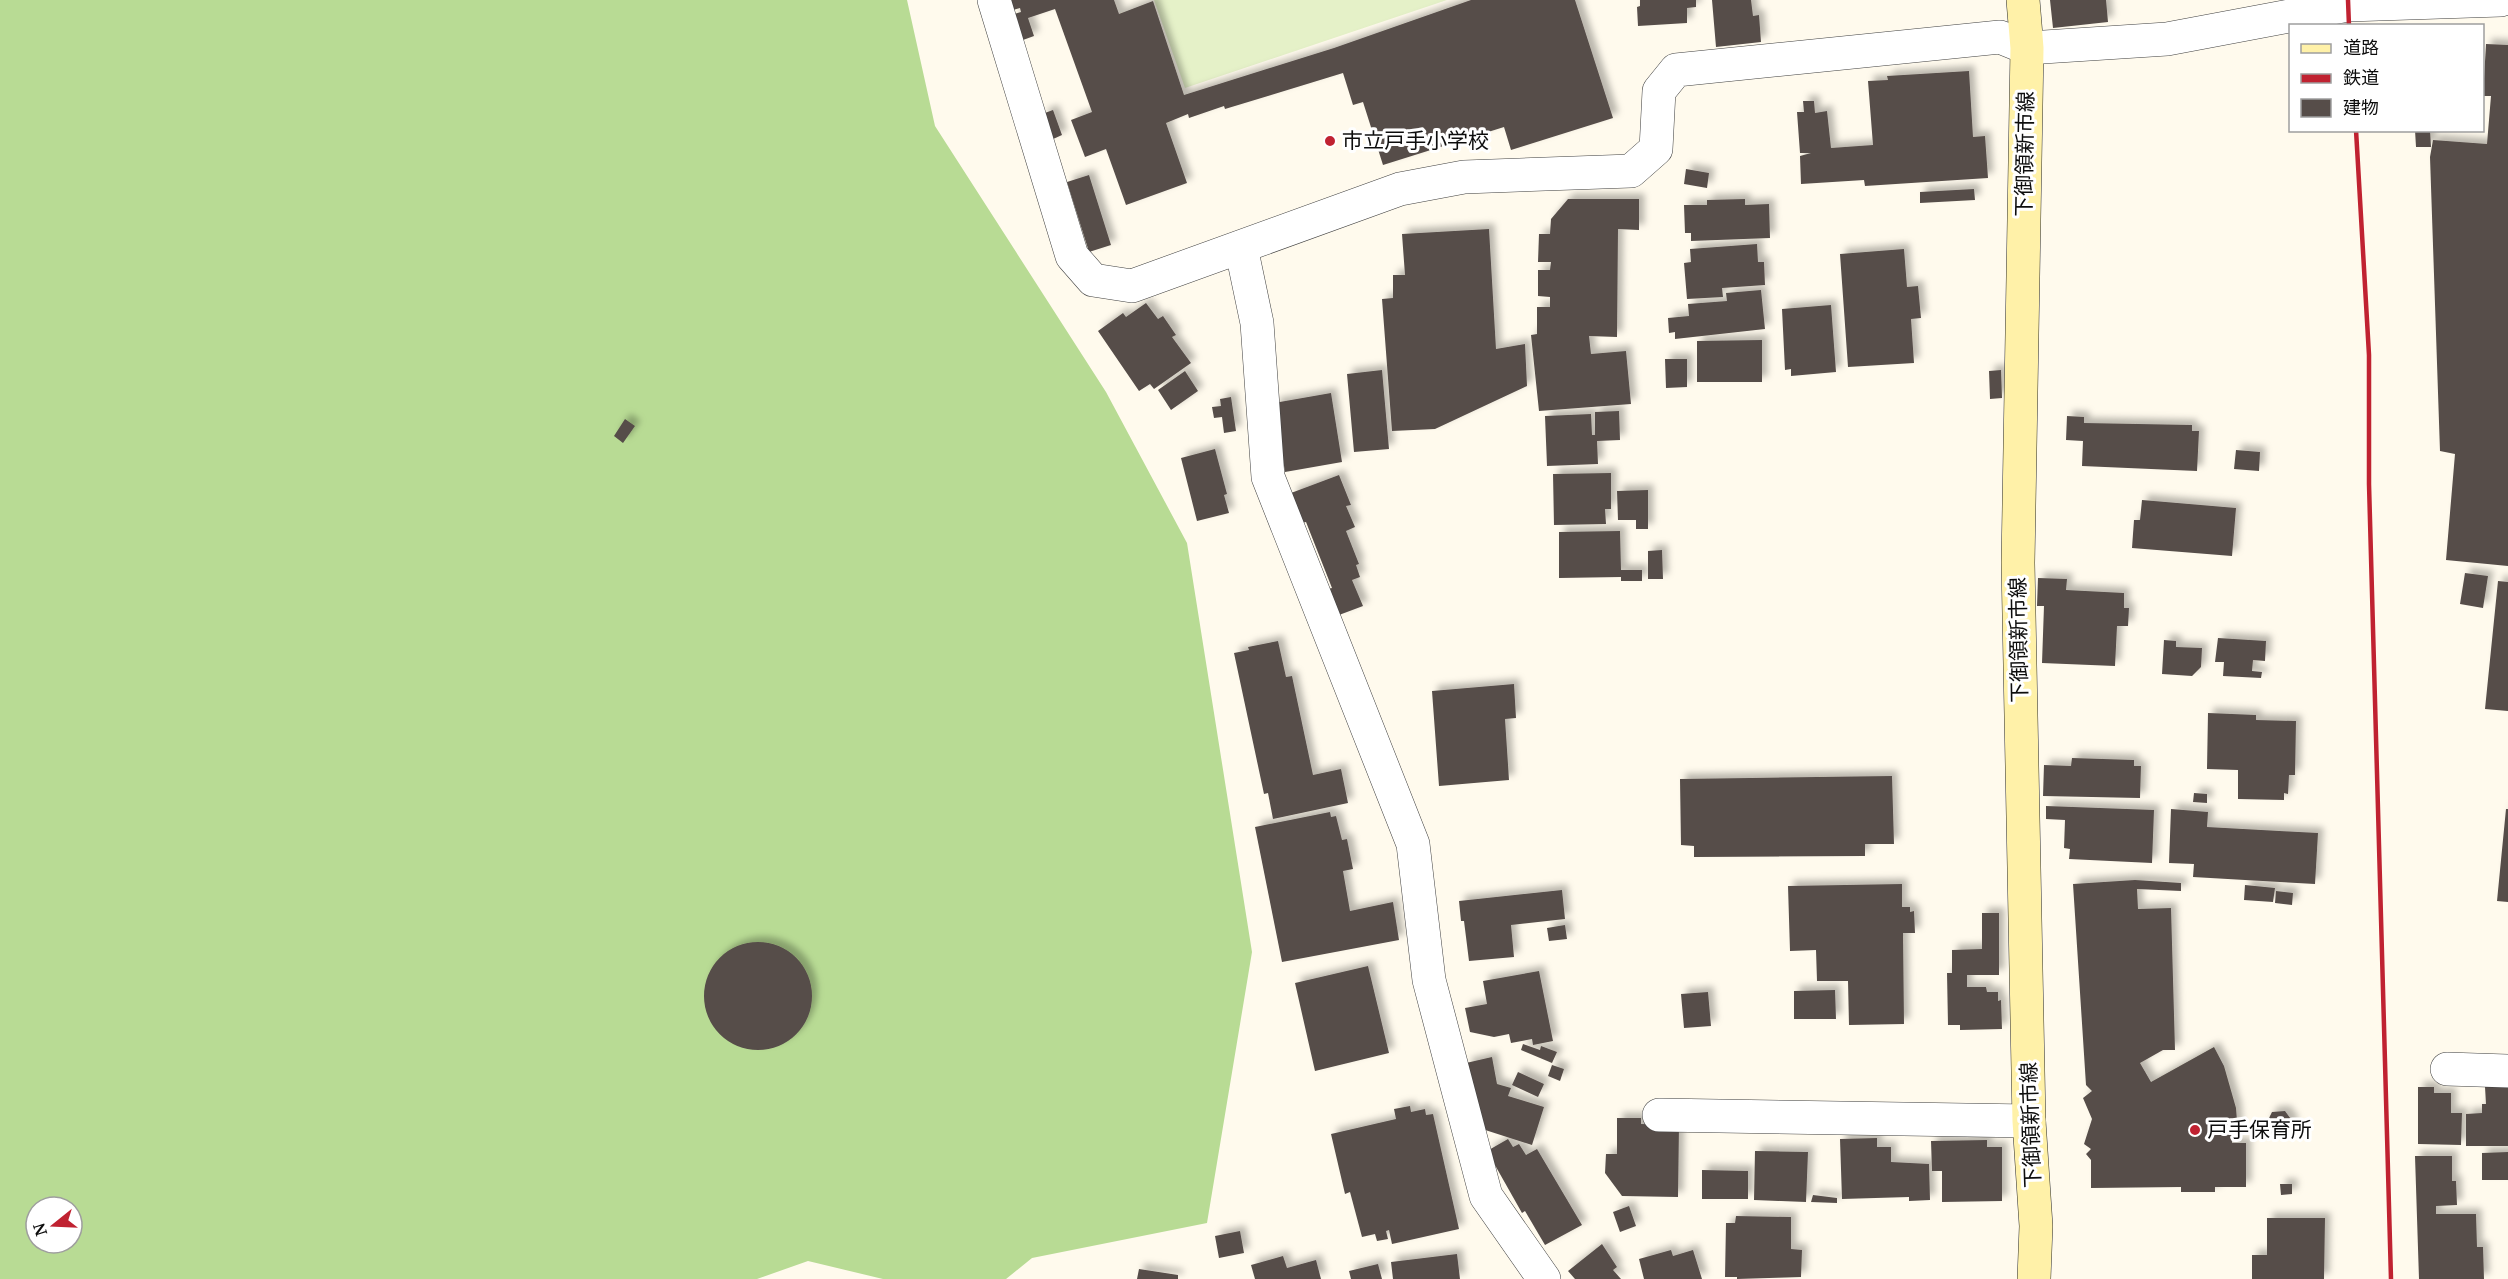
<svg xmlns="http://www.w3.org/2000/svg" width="2508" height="1279" font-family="'Noto Serif','Noto Sans JP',serif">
<defs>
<filter id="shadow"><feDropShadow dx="5.5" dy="-5.5" stdDeviation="3" flood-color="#0004"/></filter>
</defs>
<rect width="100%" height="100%" fill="#fffaed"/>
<path fill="#b8db94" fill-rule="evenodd" d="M0,0H907L935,126L1106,392L1187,543L1252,952L1207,1223L1032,1258L1006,1279H883L808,1261L757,1279H0ZM36,1207H72V1243H36Z"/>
<path fill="#e5f1c8" d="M1154,0H1447L1185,88Z"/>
<path fill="#564d49" filter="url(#shadow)" d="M1010,0H1114L1119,14L1153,1L1184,95L1334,48L1471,0H1575L1613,118L1511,150L1504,127L1383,165L1363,102L1353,105L1343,73L1225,109L1224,106L1189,118L1188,114L1166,123L1187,183L1126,205L1106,149L1085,157L1071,120L1092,112L1055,9L1028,18L1034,36L1023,40L1014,14L1021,12L1020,8L1013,10Z
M1640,0H1696V7L1687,8V23L1638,26L1637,7L1640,6Z
M1712,0H1751L1753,16L1759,15L1761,42L1716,47Z
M2050,0H2106L2108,22L2053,28Z
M2486,44L2508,45V566L2446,560L2455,454L2440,451L2430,157L2433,140L2487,144L2491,96H2483Z
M1969,71L1973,137L1985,136L1988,178L1865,186L1864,180L1801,184L1800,156L1811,153H1800L1797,112H1804L1803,101H1814L1815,113L1827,111L1831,148L1873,145L1868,81L1888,80L1887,76Z
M1053,110L1062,135L1051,140L1042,114Z
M2415,130H2430L2431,147H2416Z
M1686,169L1709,173L1707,188L1684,184Z
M1089,175L1111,245L1089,252L1067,182Z
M1974,189L1975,200L1920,203V192Z
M1568,199H1639V230L1618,229L1617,337L1589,336L1591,354L1626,351L1631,404L1539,411L1531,335L1537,334V307H1550V297L1538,296V270H1550L1551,262H1538L1539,234H1550L1551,219Z
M1745,199V205L1769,204L1770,238L1691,241V233H1685L1684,205H1707V200Z
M1489,229L1496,349L1525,344L1527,386L1435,429L1392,431L1382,299L1393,298V275H1405L1402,234Z
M1757,244L1758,262H1764L1765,285L1722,288L1723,297L1687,299L1684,263L1691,262L1690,249Z
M1904,249L1907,287L1918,286L1921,318L1911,319L1914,363L1848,367L1840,254Z
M1761,290L1765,329L1675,339V332L1669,333L1668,318L1689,316L1688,304L1727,301L1726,293Z
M1146,303L1158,319L1163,316L1176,335L1172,337L1191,363L1154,389L1150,384L1139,391L1098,331L1123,313L1126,317Z
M1831,305L1836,372L1791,376V369L1785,370L1782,309Z
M1762,340V382H1697V341Z
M1665,359H1687V387L1666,388Z
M1382,370L1389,449L1354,452L1347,374Z
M2001,370L2002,398L1990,399L1989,371Z
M1185,371L1198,391L1171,410L1158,390Z
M1331,393L1342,462L1285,472L1274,403Z
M1231,397L1236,431L1224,433L1222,417L1214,418L1212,407L1221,406L1220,399Z
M1619,411L1620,440L1597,441L1598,464L1547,466L1545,416L1591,414L1592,435H1595V412Z
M2067,416L2084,417V423L2192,425V431H2199L2197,471L2082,466L2083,441L2066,440Z
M625,419L635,426L623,443L614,436Z
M1215,449L1227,494L1224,495L1229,513L1197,521L1181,458Z
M2236,450L2260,452L2259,471L2234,469Z
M1611,473V509H1605L1606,524L1554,525L1553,474Z
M1339,475L1351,505L1346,506L1355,527L1346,531L1359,564L1356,565L1360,577L1352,580L1363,606L1339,615L1328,589L1332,588L1306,522L1302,523L1291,493Z
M1648,490V529H1636V520H1618L1617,491Z
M2142,500L2236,508L2232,556L2132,548L2134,520H2140Z
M1620,531L1621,570H1642V581H1621V577L1559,578V532Z
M1662,550L1663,579H1648V551Z
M2465,573L2488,576L2483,608L2460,604Z
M2038,578L2067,579L2066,590L2124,593V608H2129L2128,626H2117L2115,666L2042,663L2044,606H2037Z
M2498,581L2508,582V711L2485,709Z
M2218,638L2266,641L2265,661L2253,660L2252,671L2262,672L2261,678L2223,676L2224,662H2215Z
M2164,640L2176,641V647L2202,648L2201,667L2192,676L2162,674Z
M1278,641L1286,677L1292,676L1313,775L1341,769L1348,803L1273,819L1268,793L1264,794L1234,653L1249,650L1248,647Z
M1514,684L1516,718L1505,719L1509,780L1439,786L1432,691Z
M2208,713L2256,715V720L2296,721L2295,775H2289L2288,794L2284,793V800L2238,799V770L2207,769Z
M2072,758L2134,760V766H2141L2140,798L2043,796L2044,765L2071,766Z
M1892,776L1894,844H1865V856L1694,857V846L1681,845L1680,779Z
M2194,793L2207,794V803L2193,802Z
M2046,806L2154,810L2152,863L2069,859L2070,849L2064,848L2065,820L2046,819Z
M2171,809L2208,812L2207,827L2318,833L2315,884L2193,877L2194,864L2169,863Z
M2506,809H2508V902L2497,901Z
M1330,812L1331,817L1336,816L1342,840L1347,839L1353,869L1343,871L1350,911L1393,902L1399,940L1282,962L1255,827Z
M2135,880L2181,883V891L2137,889L2138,909L2171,908L2175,1050H2163L2140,1063L2151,1082L2214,1047L2224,1066L2236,1108L2238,1134H2232V1143H2246V1187H2215V1192H2181V1187L2091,1188V1160L2086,1154L2091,1149L2084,1144L2092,1119L2083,1098L2092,1091L2086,1085L2073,884Z
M1902,884V907H1910V912L1914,911L1915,933H1903L1904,1024L1849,1025L1848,981H1817L1816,950L1790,951L1788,886Z
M2245,885L2275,888L2273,902L2244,900Z
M1562,890L1565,919L1511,925L1514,957L1469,961L1464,921H1461L1459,901Z
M2276,891L2293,893L2292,905L2275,903Z
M1982,913H1999V975H1967V987H1986L1987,992H1998V1001L2001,1000L2002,1029L1960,1030V1025H1948L1947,973H1952V950L1982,949Z
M1565,925L1567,939L1549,941L1547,928Z
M704 996a54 54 0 1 1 108 0a54 54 0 1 1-108 0Z
M1368,966L1389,1053L1315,1071L1295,983Z
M1539,971L1553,1041L1533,1045L1532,1039L1511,1043L1509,1034L1494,1037L1470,1032L1465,1008L1487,1004L1483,981Z
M1835,990L1836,1019H1794V991Z
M1708,992L1711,1026L1684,1028L1681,994Z
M1523,1044L1540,1050L1541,1046L1557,1052L1552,1063L1521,1050Z
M1492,1057L1497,1084L1511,1088L1508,1096L1544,1107L1532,1145L1479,1128L1466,1063Z
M1552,1065L1564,1069L1560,1081L1548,1076Z
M1518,1072L1544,1084L1538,1097L1512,1085Z
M2418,1087H2434V1093H2451V1113H2462L2461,1145L2418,1144Z
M2485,1087H2508V1146H2466V1114L2482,1113V1104H2486Z
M1410,1106L1411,1112L1425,1109L1426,1115L1433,1114L1459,1229L1392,1244L1389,1230L1386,1231L1388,1239L1377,1241L1375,1234L1362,1237L1350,1192L1345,1194L1331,1134L1396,1119L1394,1109Z
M2285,1111L2293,1122L2287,1135H2273L2266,1124L2272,1112Z
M1617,1118H1641V1124L1679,1125L1678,1197L1622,1196L1605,1173L1606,1154H1617Z
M1877,1138V1147H1891V1162L1929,1164L1930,1200L1909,1201V1197L1842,1199L1840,1139Z
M1508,1139L1513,1147L1519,1144L1526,1155L1537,1149L1582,1225L1545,1245L1525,1211L1522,1213L1487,1151Z
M1987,1140V1147H2002V1201L1942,1202V1171H1932L1931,1141Z
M1755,1151L1808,1152L1806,1202L1754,1200Z
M2508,1152V1180H2482V1153Z
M2415,1156H2452V1181H2456L2457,1205L2436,1206V1214H2476L2477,1247H2483L2484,1279H2419Z
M1702,1170L1748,1171V1199H1702Z
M2280,1184H2292V1194L2281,1195Z
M1813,1195L1837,1198V1203L1811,1202Z
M1629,1206L1636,1226L1620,1232L1613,1212Z
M1736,1216L1791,1217V1249L1802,1250L1801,1277L1737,1279V1277H1725L1726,1223H1735Z
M2267,1218H2325L2324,1279H2252V1255H2267Z
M1240,1231L1244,1253L1219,1258L1215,1236Z
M1602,1244L1617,1267L1613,1270L1621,1279H1575L1568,1271Z
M1671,1250L1673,1256L1693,1250L1702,1279H1644L1639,1259Z
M1457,1254L1460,1279H1393L1391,1262Z
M1283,1256L1287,1268L1316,1260L1321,1279H1255L1251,1265Z
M1378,1264L1382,1279H1351L1349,1271Z
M1139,1269L1178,1275V1279H1137Z"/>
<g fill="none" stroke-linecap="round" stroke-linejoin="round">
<defs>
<path id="street" d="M994,0L1072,256L1093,280L1132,286L1400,189L1464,177L1631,171L1656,149L1659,91L1676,70L2000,37L2027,48L2167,39L2348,5L2501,0
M1241,247L1257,323L1268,477L1413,844L1429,980L1486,1196L1544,1279
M2447,1069L2508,1071
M1659,1115L2029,1121"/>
<path id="secondary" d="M2023,0L2027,48L2018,563L2029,1121L2036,1226L2034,1279"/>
</defs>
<use href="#street" stroke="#404040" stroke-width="34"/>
<use href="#secondary" stroke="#2f2f2f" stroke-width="34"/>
<use href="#street" stroke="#fff" stroke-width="33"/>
<use href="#secondary" stroke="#fff1a8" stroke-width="33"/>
<path stroke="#c02231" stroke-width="4.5" d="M2348,0L2349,26
M2356,130L2369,355V484L2391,1279"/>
</g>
<g fill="#c02231" stroke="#fff" stroke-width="2">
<circle cx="1330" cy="141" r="6"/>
<circle cx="2195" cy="1130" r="6"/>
</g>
<g text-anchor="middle" stroke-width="6" stroke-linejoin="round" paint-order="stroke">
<g font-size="21" fill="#0d0d0d" stroke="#fff" text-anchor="start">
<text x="1342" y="148">市立戸手小学校</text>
<text x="2207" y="1137">戸手保育所</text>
</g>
<g font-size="21" fill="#0d0d0d" stroke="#fff">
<text transform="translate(2025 154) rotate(-89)" y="7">下御領新市線</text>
<text transform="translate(2019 640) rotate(-91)" y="7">下御領新市線</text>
<text transform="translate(2031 1125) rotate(-92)" y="7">下御領新市線</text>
</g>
</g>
<rect x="2289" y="24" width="195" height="108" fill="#ffffff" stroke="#9e9e9e" stroke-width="1.5"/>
<rect x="2301" y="44" width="30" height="9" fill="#fff1a8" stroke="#9e9e9e" stroke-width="1.5"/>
<text x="2343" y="54" font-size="18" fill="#0d0d0d">道路</text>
<rect x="2301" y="74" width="30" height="9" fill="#c02231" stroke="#9e9e9e" stroke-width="1.5"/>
<text x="2343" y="84" font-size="18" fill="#0d0d0d">鉄道</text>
<rect x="2301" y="99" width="30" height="18" fill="#564d49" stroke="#9e9e9e" stroke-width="1.5"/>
<text x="2343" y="114" font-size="18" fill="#0d0d0d">建物</text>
<g transform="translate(54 1225) rotate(252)"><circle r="28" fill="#ffffff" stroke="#9e9e9e" stroke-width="1.5"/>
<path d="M0-4.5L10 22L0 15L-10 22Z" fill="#c02231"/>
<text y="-9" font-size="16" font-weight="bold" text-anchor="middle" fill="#0d0d0d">N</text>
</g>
</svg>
